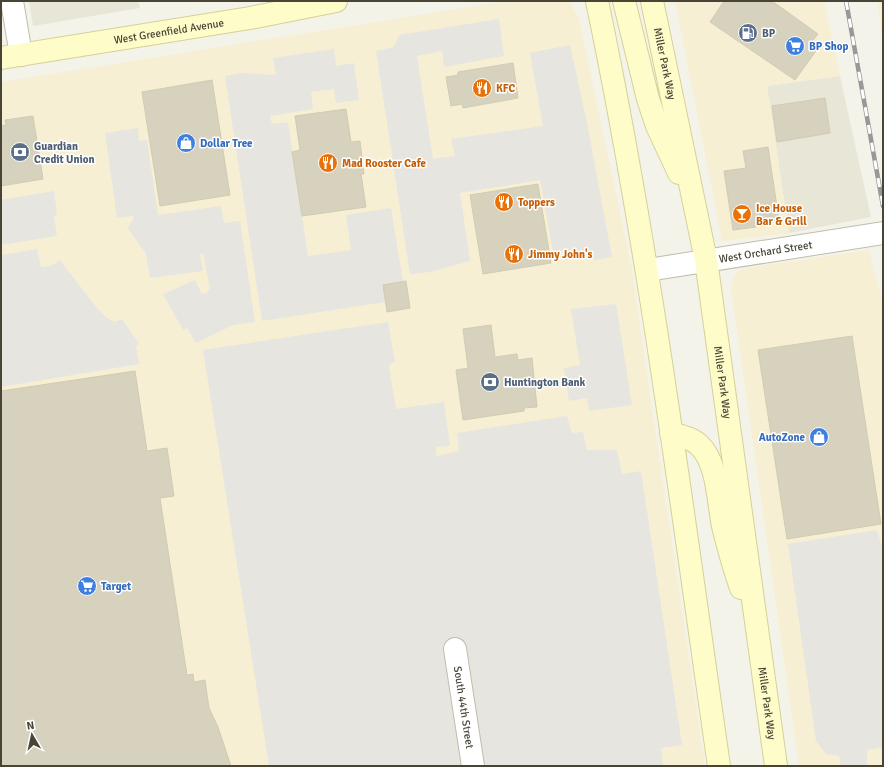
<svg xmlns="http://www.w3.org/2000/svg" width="884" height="767" font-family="Signika,sans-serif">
<rect width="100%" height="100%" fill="#f4f3e9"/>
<path fill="#e8e6d7" d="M29,1H138L140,8L33,26Z
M840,76L871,217L789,233L767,86Z"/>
<path fill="#f6efd4" d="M506,1H570L579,19L631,264L705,766H1V82Z
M675,1H824L840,76L767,86L789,233L722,241Z
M877,1H883V42Z
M869,250L883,305V766H799L731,289L734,277L738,271L747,268Z"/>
<path fill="#e6e5e0" d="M499,19L504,56L444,67L442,51L417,56L433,159L455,156L451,139L543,126L530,53L570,45L588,128L612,257L595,260L569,250L553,252L540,180L460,193L470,261L430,272L410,274L376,51L394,47L399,35Z
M334,49L336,66L354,63L359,100L336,103L334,89L311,92L313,109L270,116L272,124L288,122L308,256L351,250L346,215L391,208L403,282L383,285L385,302L262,321L225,76L243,73L276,75L273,58Z
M138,128L139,141L147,140L158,215L221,206L224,223L240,221L255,322L233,325L196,343L187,328L183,330L163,294L195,280L202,294L207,293L210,288L203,253L200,254L203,271L150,278L146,254L128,228L134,217L132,216L117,218L105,133Z
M54,191L57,215L54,216L57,236L1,245V200Z
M37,249L41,267L51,266L60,260L96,307L107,318L115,322L122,319L139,344L136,346L139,364L1,387V255Z
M616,304L632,405L589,411L587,398L569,401L564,368L580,365L571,309Z
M388,322L395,362L391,363L389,367L396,409L444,402L450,446L436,447V456L459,451L457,433L567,416L572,433L583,432L587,450H617L622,474L641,471L682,745L661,748L663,766H269L203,350Z
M877,530L883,551V747L867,750V766H841L839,756L826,754L816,741L788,544Z"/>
<path fill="#d6d2be" stroke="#d1cbb1" d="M724,1H772L818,34L811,43L818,48L795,80L710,22Z
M513,63L518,98L463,108L462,104L451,106L446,77L458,75V72Z
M212,80L230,195L160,206L142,92Z
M825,98L830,133L777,142L772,106Z
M346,109L351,142L360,141L364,174H361L366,207L302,216L292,152L300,150L295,116Z
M33,116L43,179L1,186V126L6,125L5,120Z
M768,147L779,220L755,223L756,227L733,230L724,171L746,168L743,151Z
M538,184L551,263L483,274L470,195Z
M406,281L410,308L387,312L383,285Z
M491,325L495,357L517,354L518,360L532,358L537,407L524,408V411L463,420L456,370L468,368L463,329Z
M852,336L881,524L787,539L758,350Z
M135,371L147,451L167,448L174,496L160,498L187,675L193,674L194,682L205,680L209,708L218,727L231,766H1V391Z"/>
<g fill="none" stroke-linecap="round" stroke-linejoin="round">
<defs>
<g id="minor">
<path d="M12,1L21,55"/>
<path id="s1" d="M648,270L883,233"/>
<path id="s2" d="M455,649L473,766"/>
</g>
<g id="secondary">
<path d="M597,1C650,254 682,510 719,766"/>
<path d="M624,1L648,99L657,126L679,173"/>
<path id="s3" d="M652,1L706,260L776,766"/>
<path id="s4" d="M1,58L250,18L336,1"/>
<path d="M671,433C681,436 692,438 699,445C718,462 718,502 723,526C728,547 734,568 741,588"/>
</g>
</defs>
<use href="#minor" stroke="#c0bdab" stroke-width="24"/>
<use href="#secondary" stroke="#d4d199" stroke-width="24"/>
<use href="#minor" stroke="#fff" stroke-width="22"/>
<use href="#secondary" stroke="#fefdc9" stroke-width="22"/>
<defs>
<path id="rail" d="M846,1L883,206"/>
</defs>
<use href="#rail" stroke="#989898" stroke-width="4.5"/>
<use href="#rail" stroke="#fff" stroke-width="3" stroke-dasharray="9" stroke-linecap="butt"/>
</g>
<defs>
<symbol id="fuel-disc" viewBox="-11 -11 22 22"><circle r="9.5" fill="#5c6f8a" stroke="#fff"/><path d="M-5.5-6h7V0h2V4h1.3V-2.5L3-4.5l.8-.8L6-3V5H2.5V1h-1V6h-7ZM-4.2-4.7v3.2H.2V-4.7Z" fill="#fff"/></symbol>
<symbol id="supermarket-disc" viewBox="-11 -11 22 22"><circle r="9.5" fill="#3f7fe0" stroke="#fff"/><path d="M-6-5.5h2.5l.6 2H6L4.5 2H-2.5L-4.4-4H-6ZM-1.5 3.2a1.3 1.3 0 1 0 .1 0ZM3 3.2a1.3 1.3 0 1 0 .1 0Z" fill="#fff"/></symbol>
<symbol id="restaurant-disc" viewBox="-11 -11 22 22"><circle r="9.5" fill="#e8710a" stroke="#fff"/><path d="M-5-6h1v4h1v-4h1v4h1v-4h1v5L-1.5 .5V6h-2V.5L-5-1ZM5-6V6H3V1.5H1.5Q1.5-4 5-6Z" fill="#fff"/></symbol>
<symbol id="shop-disc" viewBox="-11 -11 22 22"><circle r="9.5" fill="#3f7fe0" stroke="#fff"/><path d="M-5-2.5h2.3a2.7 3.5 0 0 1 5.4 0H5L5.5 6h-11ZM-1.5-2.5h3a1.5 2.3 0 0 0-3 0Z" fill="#fff"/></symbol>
<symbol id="bank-disc" viewBox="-11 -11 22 22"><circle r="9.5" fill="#5c6f8a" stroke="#fff"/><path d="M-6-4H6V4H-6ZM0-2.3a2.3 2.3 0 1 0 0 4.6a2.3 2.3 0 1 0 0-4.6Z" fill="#fff"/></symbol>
<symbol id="bar-disc" viewBox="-11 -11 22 22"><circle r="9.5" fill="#e8710a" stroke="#fff"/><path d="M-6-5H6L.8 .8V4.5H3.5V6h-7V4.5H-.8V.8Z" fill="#fff"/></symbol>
</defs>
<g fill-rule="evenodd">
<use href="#fuel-disc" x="737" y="22" width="22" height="22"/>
<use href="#supermarket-disc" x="784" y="35" width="22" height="22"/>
<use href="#restaurant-disc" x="471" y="77" width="22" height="22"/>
<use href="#shop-disc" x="175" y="132" width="22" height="22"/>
<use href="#bank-disc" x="9" y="141" width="22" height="22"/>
<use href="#restaurant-disc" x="317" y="152" width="22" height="22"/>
<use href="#restaurant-disc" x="493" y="191" width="22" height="22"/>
<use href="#bar-disc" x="731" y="203" width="22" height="22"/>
<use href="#restaurant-disc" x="503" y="243" width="22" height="22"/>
<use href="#bank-disc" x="479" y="371" width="22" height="22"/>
<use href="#shop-disc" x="808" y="426" width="22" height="22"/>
<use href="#supermarket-disc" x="76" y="575" width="22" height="22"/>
</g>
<g text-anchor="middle" stroke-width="3" stroke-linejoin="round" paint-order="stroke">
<g font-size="11" fill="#484537" stroke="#fff">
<text dy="4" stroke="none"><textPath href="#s4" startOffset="170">West Greenfield Avenue</textPath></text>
<text dy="4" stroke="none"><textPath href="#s3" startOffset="64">Miller Park Way</textPath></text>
<text dy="4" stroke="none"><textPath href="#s1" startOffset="119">West Orchard Street</textPath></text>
<text dy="4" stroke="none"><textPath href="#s3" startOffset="388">Miller Park Way</textPath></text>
<text dy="4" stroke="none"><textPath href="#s3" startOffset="712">Miller Park Way</textPath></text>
<text dy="4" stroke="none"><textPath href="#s2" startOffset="59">South 44th Street</textPath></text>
</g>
<g font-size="11" font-weight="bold" fill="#4e5e75" stroke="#fff" text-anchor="start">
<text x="762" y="37">BP</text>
<text x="34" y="150">Guardian<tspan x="34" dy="13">Credit Union</tspan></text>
<text x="504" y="386">Huntington Bank</text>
</g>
<g font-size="11" font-weight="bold" fill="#366cbe" stroke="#fff" text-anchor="start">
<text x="809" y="50">BP Shop</text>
<text x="200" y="147">Dollar Tree</text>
<text x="805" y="441" text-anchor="end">AutoZone</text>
<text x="101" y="590">Target</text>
</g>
<g font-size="11" font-weight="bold" fill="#c56008" stroke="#fff" text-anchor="start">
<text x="496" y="92">KFC</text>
<text x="342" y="167">Mad Rooster Cafe</text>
<text x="518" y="206">Toppers</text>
<text x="756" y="212">Ice House<tspan x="756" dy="13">Bar &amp; Grill</tspan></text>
<text x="528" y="258">Jimmy John's</text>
</g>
</g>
<rect width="884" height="767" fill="none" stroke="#484537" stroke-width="4"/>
<g transform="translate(32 735) rotate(351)" stroke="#ffffff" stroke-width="3" paint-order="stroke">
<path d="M0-3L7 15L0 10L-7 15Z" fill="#484537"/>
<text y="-6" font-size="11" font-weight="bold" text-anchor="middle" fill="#484537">N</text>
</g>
</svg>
